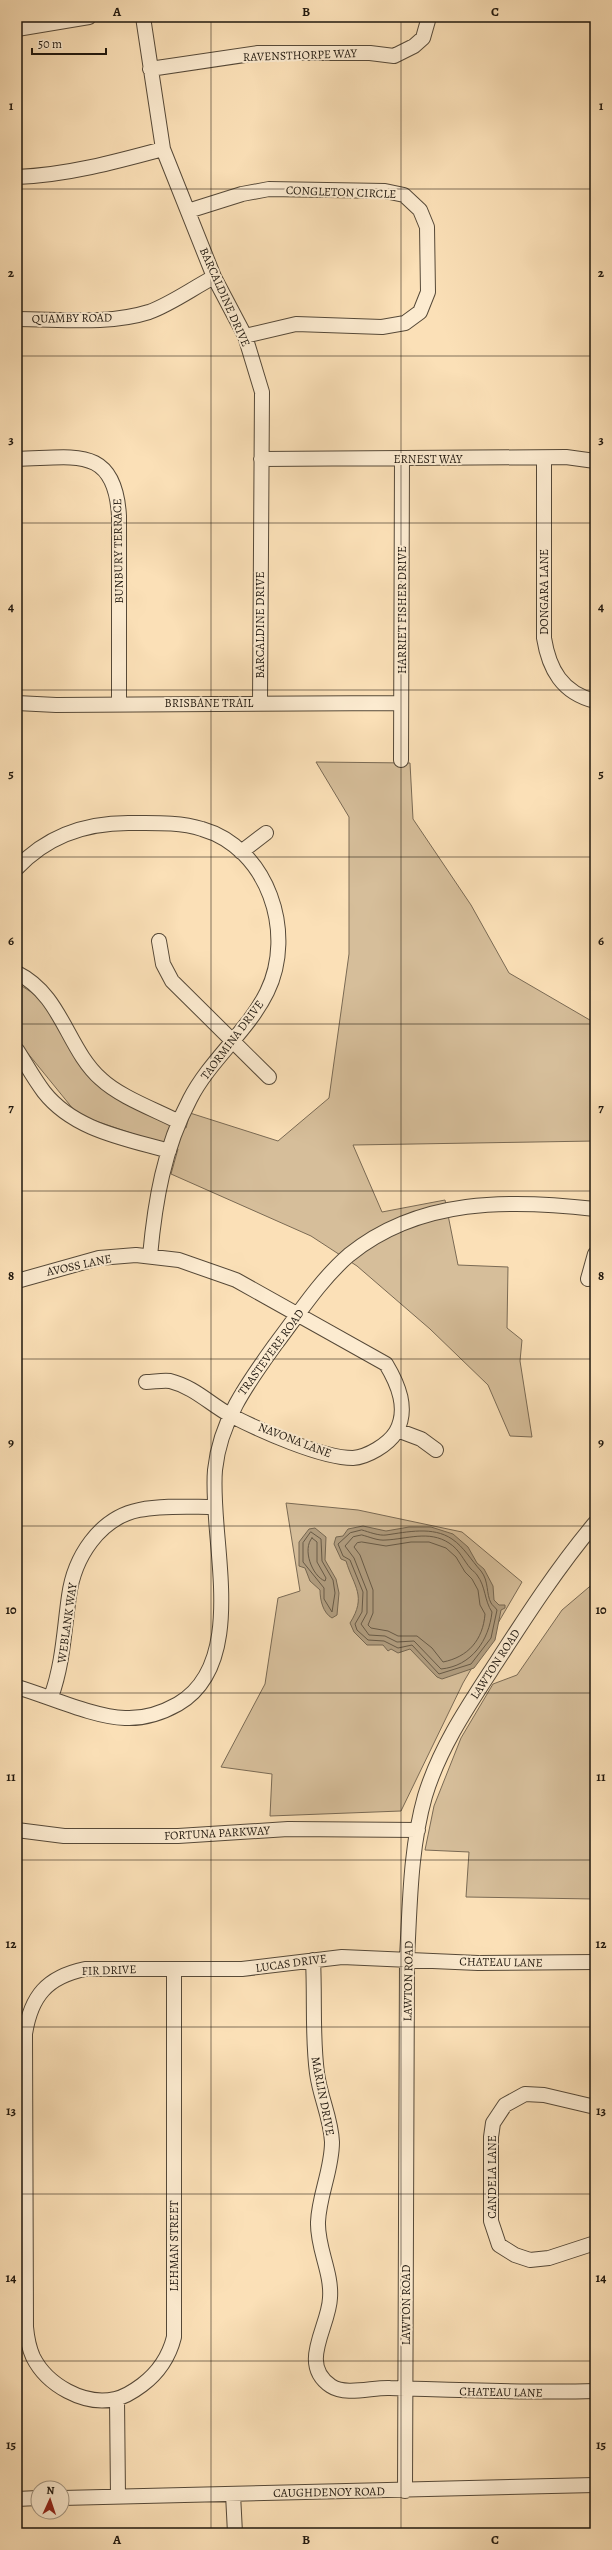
<svg xmlns="http://www.w3.org/2000/svg" width="612" height="2550" font-family="Alegreya,serif">
<rect width="100%" height="100%" fill="#fbe0b7"/>
<filter id="stains"><feTurbulence type="fractalNoise" baseFrequency=".005" numOctaves="4"/><feColorMatrix values="0 0 0 0 .2 0 0 0 0 .09 0 0 0 0 .02 0 0 0 .5 -.17"/></filter>
<radialGradient id="worn" r=".72"><stop offset=".6" stop-color="#630" stop-opacity="0"/><stop offset="1" stop-color="#630" stop-opacity=".3"/></radialGradient>
<path fill="#d6be9a" stroke="#7a6a54" d="M316,762L410,763L413,819L471,905L509,973L595,1023V1141L353,1145L382,1212L445,1200L458,1265L508,1267L507,1328L522,1340L520,1361L532,1437L510,1436L488,1385L430,1329L357,1266L311,1236L171,1174L178,1149L78,1115L17,1040V983L39,997L92,1079L163,1121L186,1128L190,1113L278,1141L329,1098L349,954V817Z
M286,1503L358,1510L462,1532L522,1582L463,1683L401,1811L270,1816L272,1774L221,1767L265,1684L278,1598L300,1591Z
M595,1582V1899L466,1897L469,1852L425,1850L434,1806L461,1738L493,1684L517,1675L562,1610Z"/>
<path fill="#b09c7e" stroke="#766751" d="M363,1526L386,1531L409,1527H431L453,1534L468,1547L477,1563L484,1569L493,1586L494,1600L499,1605H505V1608L501,1610L495,1640L474,1668L442,1679L437,1677L410,1649L398,1653L391,1649L388,1651L383,1645H367L354,1632L350,1623C367,1596 354,1587 346,1561L341,1559L334,1544L336,1537L343,1536L348,1529Z
M315,1528L326,1537L325,1560L336,1579L339,1593L337,1615L332,1618C323,1613 320,1600 320,1590L310,1581L305,1568L299,1566V1542L309,1529Z"/>
<g fill="none" stroke-linecap="round" stroke-linejoin="round">
<path stroke="#685a46" stroke-width="1" d="M362,1530C369,1532 379,1536 386,1535C407,1532 433,1526 452,1539C464,1547 471,1560 481,1571C489,1581 486,1594 491,1603C492,1605 495,1607 497,1610L491,1638L471,1664L439,1674L412,1645L398,1648L384,1641L368,1640L357,1630L355,1624L362,1612L363,1592L350,1560L343,1556L338,1544L350,1533Z
M311,1532L321,1539L322,1561L333,1580L335,1593L332,1612L324,1599V1588L303,1562V1543Z
M362,1535C370,1537 378,1541 386,1540C407,1539 429,1530 449,1543C460,1550 463,1560 471,1569C473,1571 476,1573 477,1575C486,1587 484,1600 492,1612C489,1640 472,1666 441,1669L414,1641L397,1642L385,1636L369,1635L361,1624L367,1613V1591L354,1558L345,1546L353,1537Z
M312,1538L317,1542V1562L326,1578L325,1581C312,1576 302,1549 312,1538Z
M362,1542L386,1546L411,1542H429L446,1548L456,1557L465,1572L472,1579L478,1590L480,1605L485,1614C483,1640 468,1657 443,1662L432,1648L417,1636H398L388,1631L371,1628L368,1625L373,1613V1590L360,1555L354,1547L357,1543Z"/>
<defs>
<path id="minor" d="M143,17L163,149L214,277L245,336L262,392L260,703
M17,29L89,17
M150,69L258,53H370L394,56L414,46L423,38L429,17
M17,177C67,175 115,162 163,149
M188,211L242,194L269,189L385,191L404,195L420,210L427,227L428,292L420,312L405,323L382,327L296,324L245,336
M17,319C60,319 108,325 149,312C171,304 193,288 214,277
M544,458V638C549,669 562,693 595,701
M17,459C73,458 115,444 119,516V703
M261,459L566,457L595,461
M17,703L56,705L401,703
M401,760L402,459
M241,852L266,833
M17,868C48,835 87,822 133,823C155,823 180,822 202,829C268,848 296,933 267,992C248,1031 210,1060 190,1099C164,1148 155,1201 150,1256
M159,941L163,964L172,981L269,1077
M17,973C62,995 67,1049 101,1079C120,1097 156,1110 179,1122
M17,1050C26,1064 34,1079 44,1092C74,1130 124,1138 169,1151
M588,1279L595,1254
M17,1281L99,1258L136,1255L179,1260L236,1280L386,1364C398,1384 409,1409 396,1432C388,1445 367,1457 353,1458C321,1458 259,1430 230,1415C210,1404 194,1387 170,1381C163,1380 153,1382 146,1382
M397,1430L421,1439L436,1450
M17,1687C48,1696 93,1717 125,1718C144,1719 162,1713 178,1704C250,1662 209,1538 215,1470C220,1421 247,1384 275,1345C298,1315 320,1280 349,1255C419,1198 510,1199 595,1209
M51,1697C63,1664 64,1631 69,1596C74,1558 99,1518 139,1510C164,1505 190,1507 215,1507
M17,1830L64,1836H178L288,1829L418,1830
M313,1960C315,1998 312,2036 317,2073C320,2097 331,2118 332,2142C332,2170 319,2195 318,2222C317,2248 332,2272 330,2298C329,2327 298,2364 331,2386C346,2396 373,2387 390,2388C459,2390 526,2393 595,2391
M174,1969V2337C169,2357 158,2373 142,2385C134,2391 125,2397 115,2399C84,2406 47,2385 33,2357C29,2348 27,2338 26,2327L25,2034C31,1996 47,1977 85,1969H242L342,1957L478,1963L595,1962
M595,2107L544,2095L525,2094L505,2105L493,2123L491,2137V2221L499,2245L515,2255L530,2260L549,2258L595,2243
M117,2399L118,2497
M405,2491L407,1958C410,1905 410,1849 425,1796C440,1747 468,1706 496,1663C527,1615 558,1567 595,1523
M233,2494L235,2533
M62,2498L595,2485
M17,2499L38,2498"/>
</defs>
<use href="#minor" stroke="#564938" stroke-width="16"/>
<use href="#minor" stroke="#fcebd0" stroke-width="14"/>
</g>
<path fill="none" stroke="#1f170e" stroke-width="1" stroke-opacity="0.55" d="M211,17V2533M401,17V2533M17,189H595M17,356H595M17,523H595M17,690H595M17,857H595M17,1024H595M17,1191H595M17,1359H595M17,1526H595M17,1693H595M17,1860H595M17,2027H595M17,2194H595M17,2361H595"/>
<g text-anchor="middle" stroke-width="4" stroke-linejoin="round" paint-order="stroke">
<g font-size="12" fill="#1f170e" stroke="#fcebd0">
<text transform="translate(300 55) rotate(-2)" y="4">RAVENSTHORPE WAY</text>
<text transform="translate(341 192) rotate(2)" y="4">CONGLETON CIRCLE</text>
<text transform="translate(225 297) rotate(66)" y="4">BARCALDINE DRIVE</text>
<text transform="translate(72 318) rotate(-1)" y="4">QUAMBY ROAD</text>
<text x="428" y="463">ERNEST WAY</text>
<text transform="translate(118 551) rotate(-91)" y="4">BUNBURY TERRACE</text>
<text transform="translate(544 592) rotate(-90)" y="4">DONGARA LANE</text>
<text transform="translate(402 610) rotate(-90)" y="4">HARRIET FISHER DRIVE</text>
<text transform="translate(260 625) rotate(-90)" y="4">BARCALDINE DRIVE</text>
<text x="209" y="707">BRISBANE TRAIL</text>
<text transform="translate(232 1040) rotate(-53)" y="4">TAORMINA DRIVE</text>
<text transform="translate(79 1265) rotate(-12)" y="4">AVOSS LANE</text>
<text transform="translate(271 1352) rotate(-54)" y="4">TRASTEVERE ROAD</text>
<text transform="translate(295 1440) rotate(21)" y="4">NAVONA LANE</text>
<text transform="translate(67 1623) rotate(-82)" y="4">WEBLANK WAY</text>
<text transform="translate(495 1664) rotate(-57)" y="4">LAWTON ROAD</text>
<text transform="translate(217 1833) rotate(-3)" y="4">FORTUNA PARKWAY</text>
<text transform="translate(501 1962) rotate(1)" y="4">CHATEAU LANE</text>
<text transform="translate(291 1963) rotate(-8)" y="4">LUCAS DRIVE</text>
<text transform="translate(109 1970) rotate(-2)" y="4">FIR DRIVE</text>
<text transform="translate(408 1981) rotate(-89)" y="4">LAWTON ROAD</text>
<text transform="translate(323 2096) rotate(79)" y="4">MARLIN DRIVE</text>
<text transform="translate(492 2177) rotate(-90)" y="4">CANDELA LANE</text>
<text transform="translate(174 2246) rotate(-90)" y="4">LEHMAN STREET</text>
<text transform="translate(406 2305) rotate(-90)" y="4">LAWTON ROAD</text>
<text transform="translate(501 2392) rotate(1)" y="4">CHATEAU LANE</text>
<text transform="translate(329 2492) rotate(-1)" y="4">CAUGHDENOY ROAD</text>
</g>
</g>
<rect width="612" height="2550" fill="none" stroke="#fbe0b7" stroke-width="44"/>
<g transform="translate(50 2500) rotate(3)"><circle r="19" fill="#fcebd0" stroke="#a49682"/>
<path d="M0-3L7 15L0 10L-7 15Z" fill="#8f2418"/>
<text y="-6" font-size="11" font-weight="bold" text-anchor="middle" fill="#1f170e">N</text>
</g>
<path d="M32 48v6h74v-6" fill="none" stroke="#1f170e" stroke-width="2"/>
<text x="38" y="48" font-size="12" fill="#1f170e" stroke="#fcebd0" stroke-width="3" paint-order="stroke">50 m</text>
<rect x="22" y="22" width="568" height="2506" fill="none" stroke="#1f170e" stroke-width="1.5"/>
<g font-size="13" text-anchor="middle" font-weight="bold" fill="#1f170e">
<text x="117" y="16">A</text>
<text x="306" y="16">B</text>
<text x="495" y="16">C</text>
<text x="11" y="110">1</text>
<text x="601" y="110">1</text>
<text x="11" y="277">2</text>
<text x="601" y="277">2</text>
<text x="11" y="444">3</text>
<text x="601" y="444">3</text>
<text x="11" y="611">4</text>
<text x="601" y="611">4</text>
<text x="11" y="778">5</text>
<text x="601" y="778">5</text>
<text x="11" y="945">6</text>
<text x="601" y="945">6</text>
<text x="11" y="1112">7</text>
<text x="601" y="1112">7</text>
<text x="11" y="1280">8</text>
<text x="601" y="1280">8</text>
<text x="11" y="1447">9</text>
<text x="601" y="1447">9</text>
<text x="11" y="1614">10</text>
<text x="601" y="1614">10</text>
<text x="11" y="1781">11</text>
<text x="601" y="1781">11</text>
<text x="11" y="1948">12</text>
<text x="601" y="1948">12</text>
<text x="11" y="2115">13</text>
<text x="601" y="2115">13</text>
<text x="11" y="2282">14</text>
<text x="601" y="2282">14</text>
<text x="11" y="2449">15</text>
<text x="601" y="2449">15</text>
<text x="117" y="2544">A</text>
<text x="306" y="2544">B</text>
<text x="495" y="2544">C</text>
</g>
<rect width="100%" height="100%" filter="url(#stains)"/>
<rect width="100%" height="100%" fill="url(#worn)"/>
</svg>
